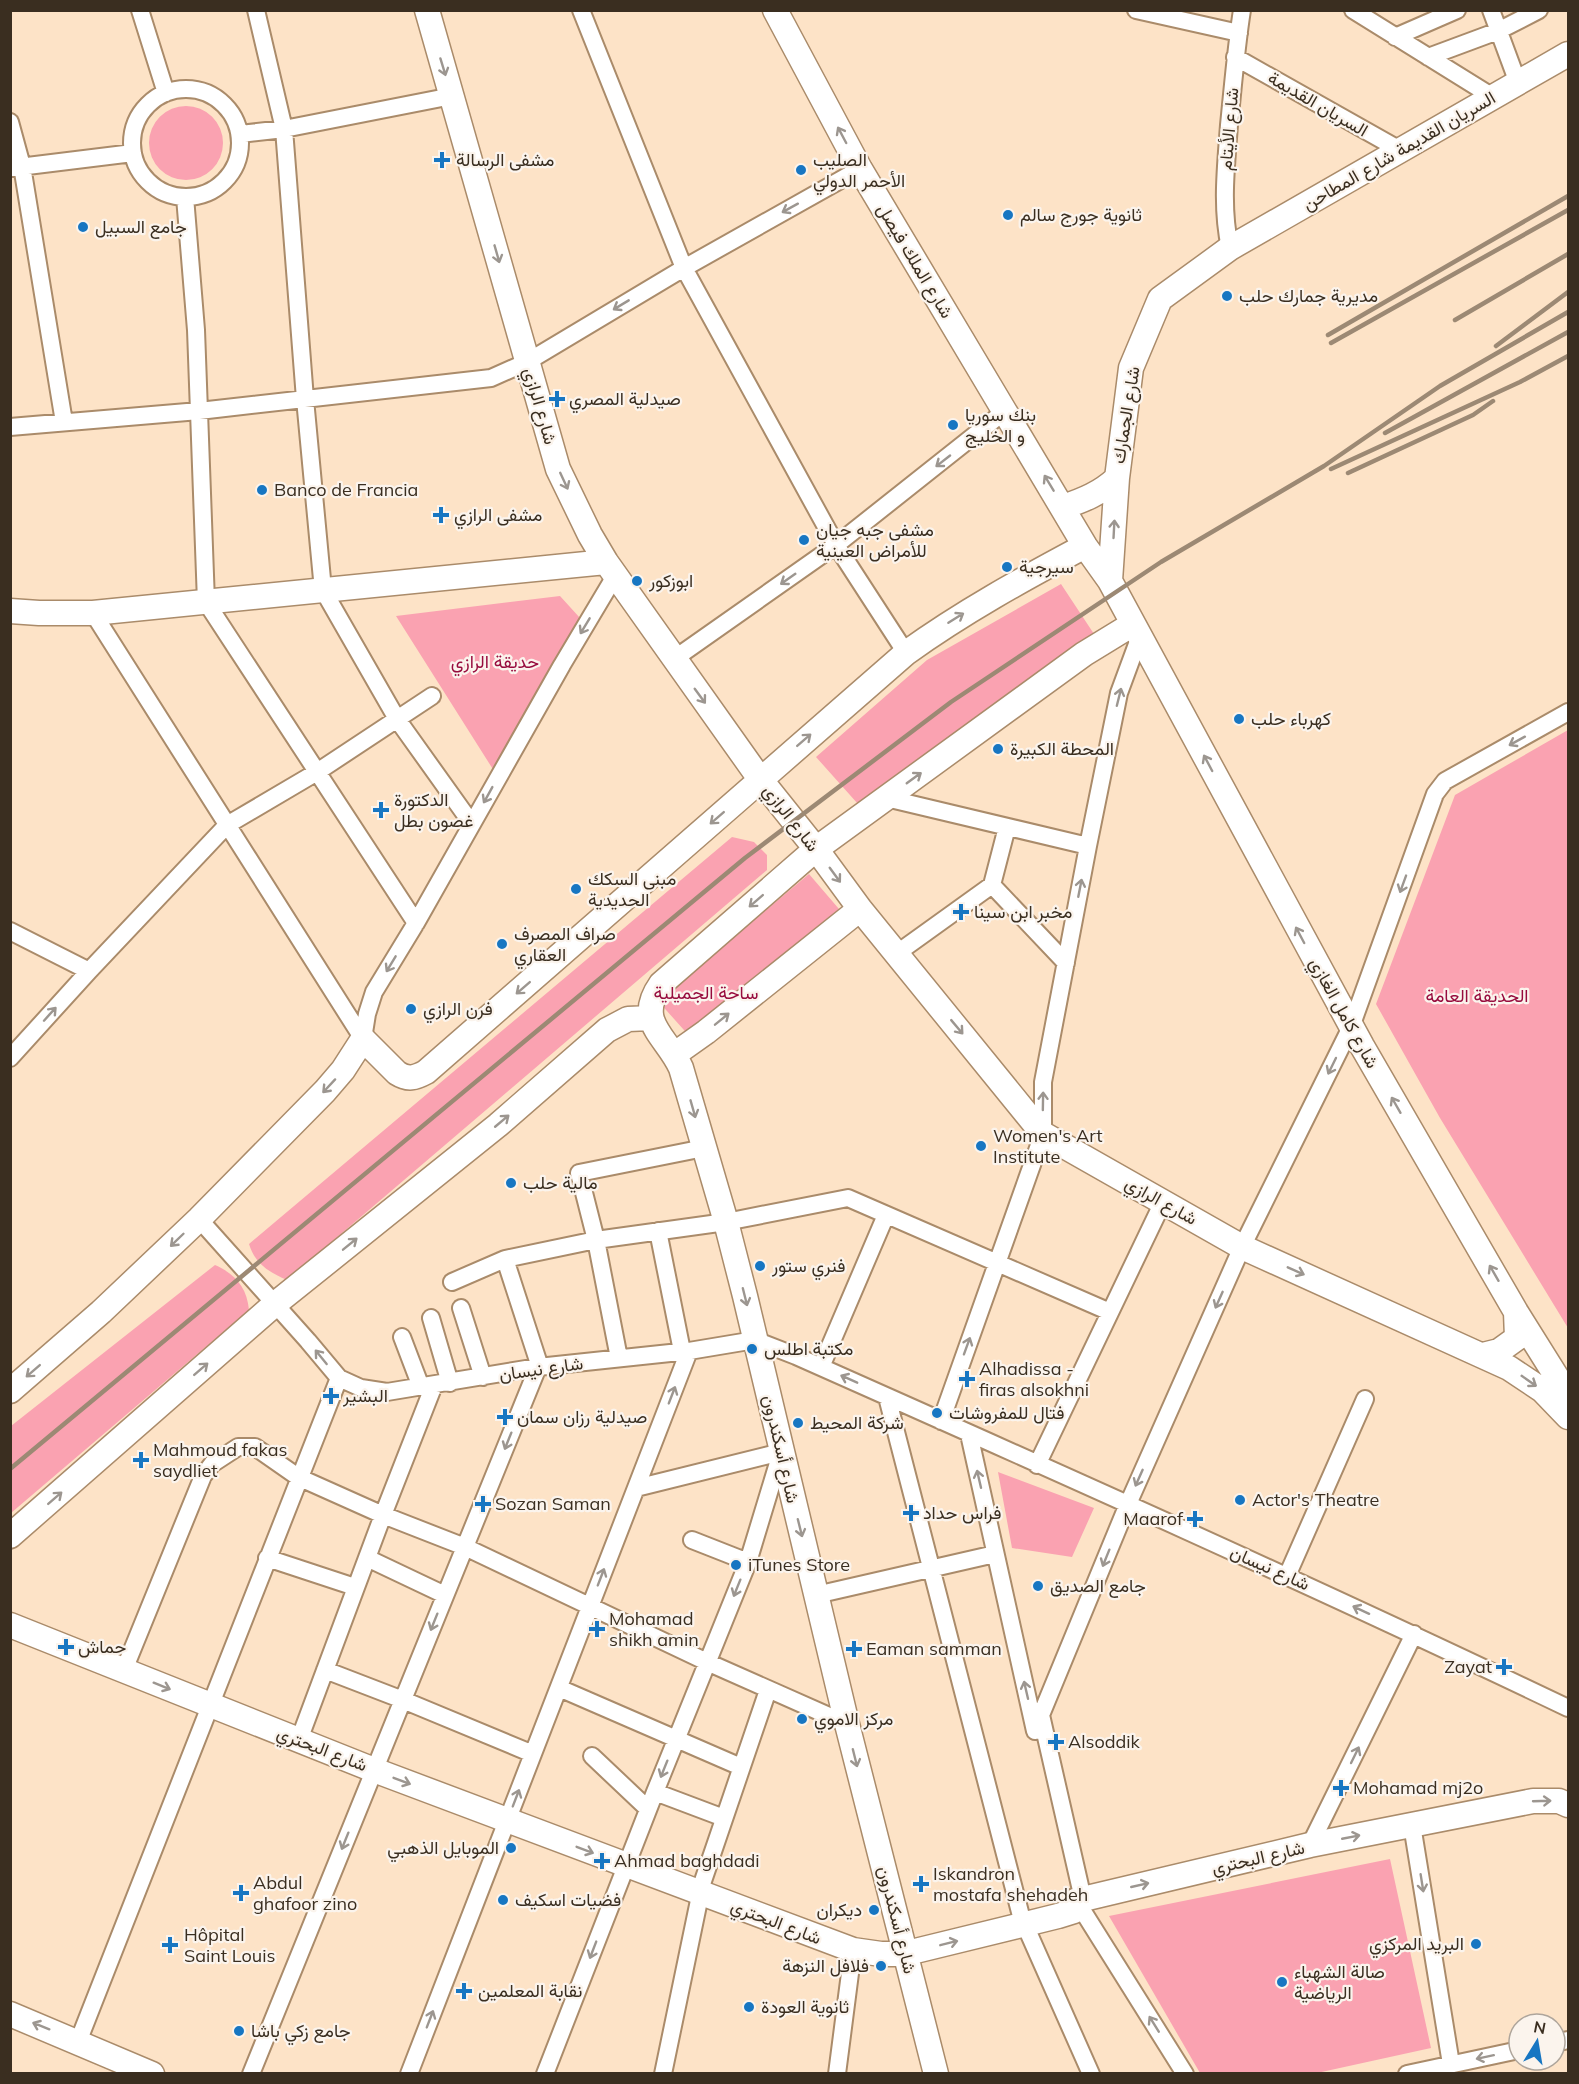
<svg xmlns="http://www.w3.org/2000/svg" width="1579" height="2084" font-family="Mulish,Vazirmatn,sans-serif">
<rect width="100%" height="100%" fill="#fde3c7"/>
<path fill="#faa2b1" d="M149 143a37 37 0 1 1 74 0a37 37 0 1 1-74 0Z
M1061,584L1094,634L858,804L816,757L927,660Z
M560,596L580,618L501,782L396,616Z
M1568,730V1328L1440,1118L1376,1004L1455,795Z
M732,837L754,842L767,855V870L287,1280C269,1272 255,1264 249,1244Z
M809,874L839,909L692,1039L658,1001Z
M215,1265C235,1274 247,1287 249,1310L11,1513V1426Z
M998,1472L1094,1508L1072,1557L1012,1548Z
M1390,1859L1431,2048L1317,2073H1200L1109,1916Z"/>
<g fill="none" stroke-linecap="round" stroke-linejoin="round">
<defs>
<path id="street" d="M140,10L166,93
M256,10L284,129L305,399L323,590L397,719L472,824
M581,10L684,268L836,545L906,653
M1136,10L1239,33
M1353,10L1493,97
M1491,10L1518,83
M1395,37L1457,10
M1235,57L1400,150
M1428,57L1498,31L1539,10
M132 143a54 54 0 1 1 108 0a54 54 0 1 1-108 0Z
M10,122L22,166L64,422
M240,134L284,129L452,96
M11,168L133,153
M185,197L196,330L206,602L416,923
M1230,248C1221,207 1226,167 1229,125C1233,86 1236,48 1242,10
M10,427L199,411L491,378L527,362L684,268L860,169
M93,613L363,1039
M674,659L836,545L1005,411
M886,798L1088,846
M992,885L1066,963
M10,931L89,971
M896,954L992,885L1007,827
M363,1039L367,1014L374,992L416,923L562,665L615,576
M10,1058L89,971L227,825L317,772L432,696
M199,1219L308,1341L339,1378L361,1388L387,1392L538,1367L689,1351L755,1340L796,1356C1055,1471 1313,1586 1568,1708
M658,1231L682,1351
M505,1259L540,1367
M452,1282L505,1259L596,1240L726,1222L848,1198L1110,1312
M461,1308L483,1377
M431,1318L450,1383
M402,1337L421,1387
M619,1358L596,1240L579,1173L704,1148
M821,1367L886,1215
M887,1397L1021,1916L1091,2074
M941,1421L1043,1134V1082L1088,846L1119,693L1140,636
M969,1434L1035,1731
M1037,1465L1163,1202
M636,1488L781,1452
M692,1540L748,1562
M267,1558L355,1587
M367,1558L445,1595
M1287,1576L1365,1399
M816,1595L995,1554
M124,1670L203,1476L212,1464L238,1447H255L298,1477L383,1515L465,1547L707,1662L847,1724
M325,1670L403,1700L533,1754
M559,1688L741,1767
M299,1740L383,1515L434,1385
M592,1756L648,1809
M655,1792L724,1818
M1412,1825L1451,2064
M1310,1845L1414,1634
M1074,1897L1185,2074
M1083,1899L1041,1715L1128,1504L1242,1247L1351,1027L1435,794L1445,781L1568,712
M78,2042L339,1378
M1555,2043L1568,2040
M251,2074L538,1367
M409,2074L689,1351
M545,2074L655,1792L748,1562L781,1453
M663,2074L703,1881L768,1690
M837,2074L853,1950
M1407,2074L1519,2050"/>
<path id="secondary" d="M427,10L558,469L590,535L606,562L760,779L816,849L860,909L1043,1134L1242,1247L1509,1368L1542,1390L1568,1417
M775,10L860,169L1085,546L1110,581L1362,1046L1516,1312L1568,1395
M1063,507C1084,500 1101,493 1117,478
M1110,581L1117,478L1131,368L1160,299L1230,248L1568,54
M10,611L39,613H93L606,562
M675,1054L706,1032L860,909
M1483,1355L1499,1351L1517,1338L1516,1312
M10,1391L101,1312L199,1219L325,1091L343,1070L363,1039L397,1073C408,1080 415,1078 426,1072L906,653C963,612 1023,579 1085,546
M10,1536L275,1304L498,1125L607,1030L628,1019L651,1018
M10,1625L374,1770L853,1950L881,1954H903L1058,1916L1074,1911L1083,1899L1310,1845L1533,1801H1559L1568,1805
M10,2014L152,2074
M936,2074L847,1724L745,1296L726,1222L681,1068C667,1036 634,1022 661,984L816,849L1084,654L1133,624"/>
</defs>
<use href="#street" stroke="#aa8b6a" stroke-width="20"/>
<use href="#secondary" stroke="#aa8b6a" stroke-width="27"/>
<use href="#street" stroke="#fff" stroke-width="16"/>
<use href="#secondary" stroke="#fff" stroke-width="24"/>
<path stroke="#9c8974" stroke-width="4.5" d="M1455,320L1568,254
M1328,335L1568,196
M1331,343L1568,210
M1496,346L1568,292
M1385,433L1568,332
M1331,469L1520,382L1568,356
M1348,473L1473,415L1493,401
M10,1469L745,858L951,702L1161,562L1324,466L1440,386L1568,312"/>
</g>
<defs><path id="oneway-shaft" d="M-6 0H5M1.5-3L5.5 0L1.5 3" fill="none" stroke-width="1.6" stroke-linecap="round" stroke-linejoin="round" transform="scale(1.5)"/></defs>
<g stroke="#9c9690">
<use href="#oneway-shaft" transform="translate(443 67) rotate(73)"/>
<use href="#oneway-shaft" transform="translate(842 135) rotate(-118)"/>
<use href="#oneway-shaft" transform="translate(790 208) rotate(151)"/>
<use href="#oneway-shaft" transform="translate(497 254) rotate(74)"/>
<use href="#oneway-shaft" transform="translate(621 305) rotate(149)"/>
<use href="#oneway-shaft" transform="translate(943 461) rotate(142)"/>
<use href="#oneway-shaft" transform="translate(564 481) rotate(65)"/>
<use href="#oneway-shaft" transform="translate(1049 483) rotate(-121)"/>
<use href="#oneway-shaft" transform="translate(1114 529) rotate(-87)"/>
<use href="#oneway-shaft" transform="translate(788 579) rotate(145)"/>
<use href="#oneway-shaft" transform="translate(956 618) rotate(-32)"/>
<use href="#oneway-shaft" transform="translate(585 626) rotate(121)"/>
<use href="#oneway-shaft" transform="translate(700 696) rotate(54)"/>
<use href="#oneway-shaft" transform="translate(1119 697) rotate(-76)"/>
<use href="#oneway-shaft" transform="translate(804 740) rotate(-41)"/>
<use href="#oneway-shaft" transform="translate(1517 741) rotate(151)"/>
<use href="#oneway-shaft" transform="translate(1208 763) rotate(-118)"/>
<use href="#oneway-shaft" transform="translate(914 778) rotate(-36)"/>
<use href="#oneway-shaft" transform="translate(488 795) rotate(119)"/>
<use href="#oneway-shaft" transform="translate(717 818) rotate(139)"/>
<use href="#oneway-shaft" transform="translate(835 875) rotate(54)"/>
<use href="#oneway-shaft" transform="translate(1403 884) rotate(110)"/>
<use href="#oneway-shaft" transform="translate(1080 888) rotate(-79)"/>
<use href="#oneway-shaft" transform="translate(756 901) rotate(139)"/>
<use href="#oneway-shaft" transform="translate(1300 935) rotate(-118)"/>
<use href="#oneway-shaft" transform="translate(391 964) rotate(121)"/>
<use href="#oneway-shaft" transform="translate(523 988) rotate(139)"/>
<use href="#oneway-shaft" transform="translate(50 1014) rotate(-48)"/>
<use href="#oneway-shaft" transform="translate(722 1019) rotate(-39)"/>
<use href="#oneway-shaft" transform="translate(957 1027) rotate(50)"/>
<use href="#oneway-shaft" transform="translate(1332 1066) rotate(116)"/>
<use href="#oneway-shaft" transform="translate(329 1086) rotate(133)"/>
<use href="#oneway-shaft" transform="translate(1043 1101) rotate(-89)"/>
<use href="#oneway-shaft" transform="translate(1396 1105) rotate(-120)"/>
<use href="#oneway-shaft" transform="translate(693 1109) rotate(74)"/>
<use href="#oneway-shaft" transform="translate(502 1121) rotate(-40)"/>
<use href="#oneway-shaft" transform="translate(177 1240) rotate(136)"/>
<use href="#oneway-shaft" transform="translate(350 1244) rotate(-39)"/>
<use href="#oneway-shaft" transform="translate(1296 1271) rotate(24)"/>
<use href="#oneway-shaft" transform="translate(1494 1273) rotate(-120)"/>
<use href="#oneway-shaft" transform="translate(745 1297) rotate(76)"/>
<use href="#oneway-shaft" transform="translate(1219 1300) rotate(114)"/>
<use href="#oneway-shaft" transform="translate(967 1346) rotate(-70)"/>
<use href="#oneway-shaft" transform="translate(321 1357) rotate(-129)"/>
<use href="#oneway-shaft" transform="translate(201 1369) rotate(-41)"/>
<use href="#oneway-shaft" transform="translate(33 1371) rotate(139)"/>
<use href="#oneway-shaft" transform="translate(849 1379) rotate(-156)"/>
<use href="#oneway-shaft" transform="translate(1529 1381) rotate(35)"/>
<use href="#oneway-shaft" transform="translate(672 1395) rotate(-69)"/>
<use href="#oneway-shaft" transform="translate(508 1441) rotate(112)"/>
<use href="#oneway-shaft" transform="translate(1139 1478) rotate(114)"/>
<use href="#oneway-shaft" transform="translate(979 1479) rotate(-103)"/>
<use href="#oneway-shaft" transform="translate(55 1498) rotate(-41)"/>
<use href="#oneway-shaft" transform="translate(800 1528) rotate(76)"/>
<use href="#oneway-shaft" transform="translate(1106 1558) rotate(112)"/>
<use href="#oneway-shaft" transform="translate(601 1577) rotate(-69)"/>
<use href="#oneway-shaft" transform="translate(737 1588) rotate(112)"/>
<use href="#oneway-shaft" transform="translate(1361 1610) rotate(-155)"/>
<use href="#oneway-shaft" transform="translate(434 1622) rotate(112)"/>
<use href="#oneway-shaft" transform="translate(162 1686) rotate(22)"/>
<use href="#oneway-shaft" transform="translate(1026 1690) rotate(-103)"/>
<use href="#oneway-shaft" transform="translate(1355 1755) rotate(-64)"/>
<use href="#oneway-shaft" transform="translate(855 1758) rotate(76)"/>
<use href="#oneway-shaft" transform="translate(664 1769) rotate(112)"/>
<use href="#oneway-shaft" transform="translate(402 1781) rotate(21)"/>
<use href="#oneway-shaft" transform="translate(516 1798) rotate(-69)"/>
<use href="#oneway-shaft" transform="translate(1542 1801) rotate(-2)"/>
<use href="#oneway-shaft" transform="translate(1351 1837) rotate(-11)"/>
<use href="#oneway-shaft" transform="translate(345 1841) rotate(112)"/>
<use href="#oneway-shaft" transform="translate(585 1850) rotate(21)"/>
<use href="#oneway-shaft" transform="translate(1422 1883) rotate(81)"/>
<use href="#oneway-shaft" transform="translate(1140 1885) rotate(-13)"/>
<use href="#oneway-shaft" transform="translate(949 1943) rotate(-14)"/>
<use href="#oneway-shaft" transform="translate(593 1950) rotate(111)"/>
<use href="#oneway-shaft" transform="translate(430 2019) rotate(-69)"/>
<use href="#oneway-shaft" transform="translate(1154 2024) rotate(-122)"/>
<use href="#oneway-shaft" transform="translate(41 2026) rotate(-158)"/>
<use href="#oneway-shaft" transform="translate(1485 2057) rotate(168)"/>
</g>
<g fill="#1776c2" stroke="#fbf4ed" stroke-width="2">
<path d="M439 151h6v6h6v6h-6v6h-6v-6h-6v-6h6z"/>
<circle cx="801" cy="170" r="6"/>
<circle cx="1008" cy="215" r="6"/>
<circle cx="83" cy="227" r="6"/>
<circle cx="1227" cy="296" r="6"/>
<path d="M554 390h6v6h6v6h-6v6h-6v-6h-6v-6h6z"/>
<circle cx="953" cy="425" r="6"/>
<circle cx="262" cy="490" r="6"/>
<path d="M438 506h6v6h6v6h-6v6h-6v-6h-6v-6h6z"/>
<circle cx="804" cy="540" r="6"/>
<circle cx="1007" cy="567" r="6"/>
<circle cx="637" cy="581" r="6"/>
<circle cx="1239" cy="719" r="6"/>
<circle cx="998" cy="749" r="6"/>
<path d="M378 801h6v6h6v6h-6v6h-6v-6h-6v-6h6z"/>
<circle cx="576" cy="889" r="6"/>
<path d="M958 903h6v6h6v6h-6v6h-6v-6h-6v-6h6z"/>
<circle cx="502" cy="944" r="6"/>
<circle cx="411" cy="1009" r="6"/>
<circle cx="981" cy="1146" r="6"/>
<circle cx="511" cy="1183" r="6"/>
<circle cx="760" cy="1266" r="6"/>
<circle cx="752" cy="1349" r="6"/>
<path d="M964 1370h6v6h6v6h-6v6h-6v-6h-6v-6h6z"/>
<path d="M328 1387h6v6h6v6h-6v6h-6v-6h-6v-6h6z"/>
<circle cx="937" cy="1413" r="6"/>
<path d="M502 1408h6v6h6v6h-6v6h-6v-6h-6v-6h6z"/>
<circle cx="798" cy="1423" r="6"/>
<path d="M138 1451h6v6h6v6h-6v6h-6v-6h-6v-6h6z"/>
<circle cx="1240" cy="1500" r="6"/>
<path d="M480 1495h6v6h6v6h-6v6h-6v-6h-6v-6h6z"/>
<path d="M908 1504h6v6h6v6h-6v6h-6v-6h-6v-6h6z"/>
<path d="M1192 1510h6v6h6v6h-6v6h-6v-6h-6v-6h6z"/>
<circle cx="736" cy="1565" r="6"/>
<circle cx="1038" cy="1586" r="6"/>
<path d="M594 1620h6v6h6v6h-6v6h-6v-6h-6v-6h6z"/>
<path d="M63 1638h6v6h6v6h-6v6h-6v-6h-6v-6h6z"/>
<path d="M851 1640h6v6h6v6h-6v6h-6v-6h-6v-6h6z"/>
<path d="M1501 1658h6v6h6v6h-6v6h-6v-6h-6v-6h6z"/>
<circle cx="802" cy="1719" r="6"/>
<path d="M1053 1733h6v6h6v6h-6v6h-6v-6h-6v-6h6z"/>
<path d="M1338 1779h6v6h6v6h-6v6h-6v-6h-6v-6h6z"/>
<circle cx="511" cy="1848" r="6"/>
<path d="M599 1852h6v6h6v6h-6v6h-6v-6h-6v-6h6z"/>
<path d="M918 1875h6v6h6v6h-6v6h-6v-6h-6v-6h6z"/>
<path d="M238 1884h6v6h6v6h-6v6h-6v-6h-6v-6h6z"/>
<circle cx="503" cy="1900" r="6"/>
<circle cx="874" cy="1910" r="6"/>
<circle cx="1476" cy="1944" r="6"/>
<path d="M167 1936h6v6h6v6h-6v6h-6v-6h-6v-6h6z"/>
<circle cx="881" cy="1966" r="6"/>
<circle cx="1282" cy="1982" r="6"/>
<path d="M461 1982h6v6h6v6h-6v6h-6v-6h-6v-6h6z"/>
<circle cx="749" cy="2007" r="6"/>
<circle cx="239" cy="2031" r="6"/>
</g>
<g text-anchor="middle" stroke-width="4.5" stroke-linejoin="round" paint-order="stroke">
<g font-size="18" fill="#3a2e20" stroke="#fbf4ed">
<text transform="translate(1318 104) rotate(30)" y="6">السريان القديمة</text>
<text transform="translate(1229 129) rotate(-85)" y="6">شارع الأيتام</text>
<text transform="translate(1399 151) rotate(-30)" y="6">السريان القديمة شارع المطاحن</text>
<text transform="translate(915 261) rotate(59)" y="6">شارع الملك فيصل</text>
<text transform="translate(540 406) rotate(74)" y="6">شارع الرازي</text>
<text transform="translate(1126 415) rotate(-81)" y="6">شارع الجمارك</text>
<text transform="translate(791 818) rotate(52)" y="6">شارع الرازي</text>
<text transform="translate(1344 1013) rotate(61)" y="6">شارع كامل الغازي</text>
<text transform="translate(1161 1201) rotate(29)" y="6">شارع الرازي</text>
<text transform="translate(541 1369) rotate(-8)" y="6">شارع نيسان</text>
<text transform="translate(781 1449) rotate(77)" y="6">شارع أسكندرون</text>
<text transform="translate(1270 1568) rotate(24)" y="6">شارع نيسان</text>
<text transform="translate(322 1749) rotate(21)" y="6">شارع البحتري</text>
<text transform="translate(1258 1858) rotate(-13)" y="6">شارع البحتري</text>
<text transform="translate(897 1920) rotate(76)" y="6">شارع أسكندرون</text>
<text transform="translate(776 1922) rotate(21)" y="6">شارع البحتري</text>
</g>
<g font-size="18" fill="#3a2e20" stroke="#fbf4ed" text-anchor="start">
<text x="456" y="166">مشفى الرسالة</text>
<text x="813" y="166">الصليب<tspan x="813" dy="21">الأحمر الدولي</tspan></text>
<text x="1020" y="221">ثانوية جورج سالم</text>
<text x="95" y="233">جامع السبيل</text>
<text x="1239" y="302">مديرية جمارك حلب</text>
<text x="569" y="405">صيدلية المصري</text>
<text x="965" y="421">بنك سوريا<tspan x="965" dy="21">و الخليج</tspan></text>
<text x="274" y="496">Banco de Francia</text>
<text x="454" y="521">مشفى الرازي</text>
<text x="816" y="536">مشفى جبه جيان<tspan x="816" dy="21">للأمراض العينية</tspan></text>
<text x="1019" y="573">سيرجية</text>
<text x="649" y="587">ابوزكور</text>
<text x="1251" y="725">كهرباء حلب</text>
<text x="1010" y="755">المحطة الكبيرة</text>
<text x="394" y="806">الدكتورة<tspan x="394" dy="21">غصون بطل</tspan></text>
<text x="588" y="885">مبنى السكك<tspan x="588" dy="21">الحديدية</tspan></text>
<text x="974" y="918">مخبر ابن سينا</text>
<text x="514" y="940">صراف المصرف<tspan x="514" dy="21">العقاري</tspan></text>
<text x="423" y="1015">فرن الرازي</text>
<text x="993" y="1142">Women's Art<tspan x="993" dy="21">Institute</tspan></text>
<text x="523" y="1189">مالية حلب</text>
<text x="772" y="1272">فنري ستور</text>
<text x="764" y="1355">مكتبة اطلس</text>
<text x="979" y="1375">Alhadissa -<tspan x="979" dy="21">firas alsokhni</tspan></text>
<text x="343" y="1402">البشير</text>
<text x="949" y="1419">فتال للمفروشات</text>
<text x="517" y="1423">صيدلية رزان سمان</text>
<text x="810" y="1429">شركة المحيط</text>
<text x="153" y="1456">Mahmoud fakas<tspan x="153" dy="21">saydliet</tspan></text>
<text x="1252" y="1506">Actor's Theatre</text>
<text x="495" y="1510">Sozan Saman</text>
<text x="923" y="1519">فراس حداد</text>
<text x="1183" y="1525" text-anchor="end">Maarof</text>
<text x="748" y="1571">iTunes Store</text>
<text x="1050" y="1592">جامع الصديق</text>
<text x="609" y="1625">Mohamad<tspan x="609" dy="21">shikh amin</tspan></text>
<text x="78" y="1653">حماش</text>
<text x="866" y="1655">Eaman samman</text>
<text x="1492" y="1673" text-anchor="end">Zayat</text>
<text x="814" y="1725">مركز الاموي</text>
<text x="1068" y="1748">Alsoddik</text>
<text x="1353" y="1794">Mohamad mj2o</text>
<text x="499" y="1854" text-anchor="end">الموبايل الذهبي</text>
<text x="614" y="1867">Ahmad baghdadi</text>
<text x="933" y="1880">Iskandron<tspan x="933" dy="21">mostafa shehadeh</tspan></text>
<text x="253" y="1889">Abdul<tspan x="253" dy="21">ghafoor zino</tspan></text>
<text x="515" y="1906">فضيات اسكيف</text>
<text x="862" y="1916" text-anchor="end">ديكران</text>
<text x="184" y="1941">Hôpital<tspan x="184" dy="21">Saint Louis</tspan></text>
<text x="1464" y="1950" text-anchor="end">البريد المركزي</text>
<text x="869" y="1972" text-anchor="end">فلافل النزهة</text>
<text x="1294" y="1978">صالة الشهباء<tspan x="1294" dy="21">الرياضية</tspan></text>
<text x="478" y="1997">نقابة المعلمين</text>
<text x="761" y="2013">ثانوية العودة</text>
<text x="251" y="2037">جامع زكي باشا</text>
</g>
<g font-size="18" fill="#970c3e" stroke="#fbf4ed">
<text x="495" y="668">حديقة الرازي</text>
<text x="706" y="999">ساحة الجميلية</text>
<text x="1477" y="1002">الحديقة العامة</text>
</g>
</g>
<rect width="1579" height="2084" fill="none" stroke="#3a2e20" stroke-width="24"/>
<g transform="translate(1537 2042) rotate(11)"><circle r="28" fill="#fbf4ed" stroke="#aea59b" stroke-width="1.5"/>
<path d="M0-4.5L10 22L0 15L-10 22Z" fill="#1776c2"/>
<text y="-9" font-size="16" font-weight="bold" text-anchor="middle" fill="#3a2e20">N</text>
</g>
</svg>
